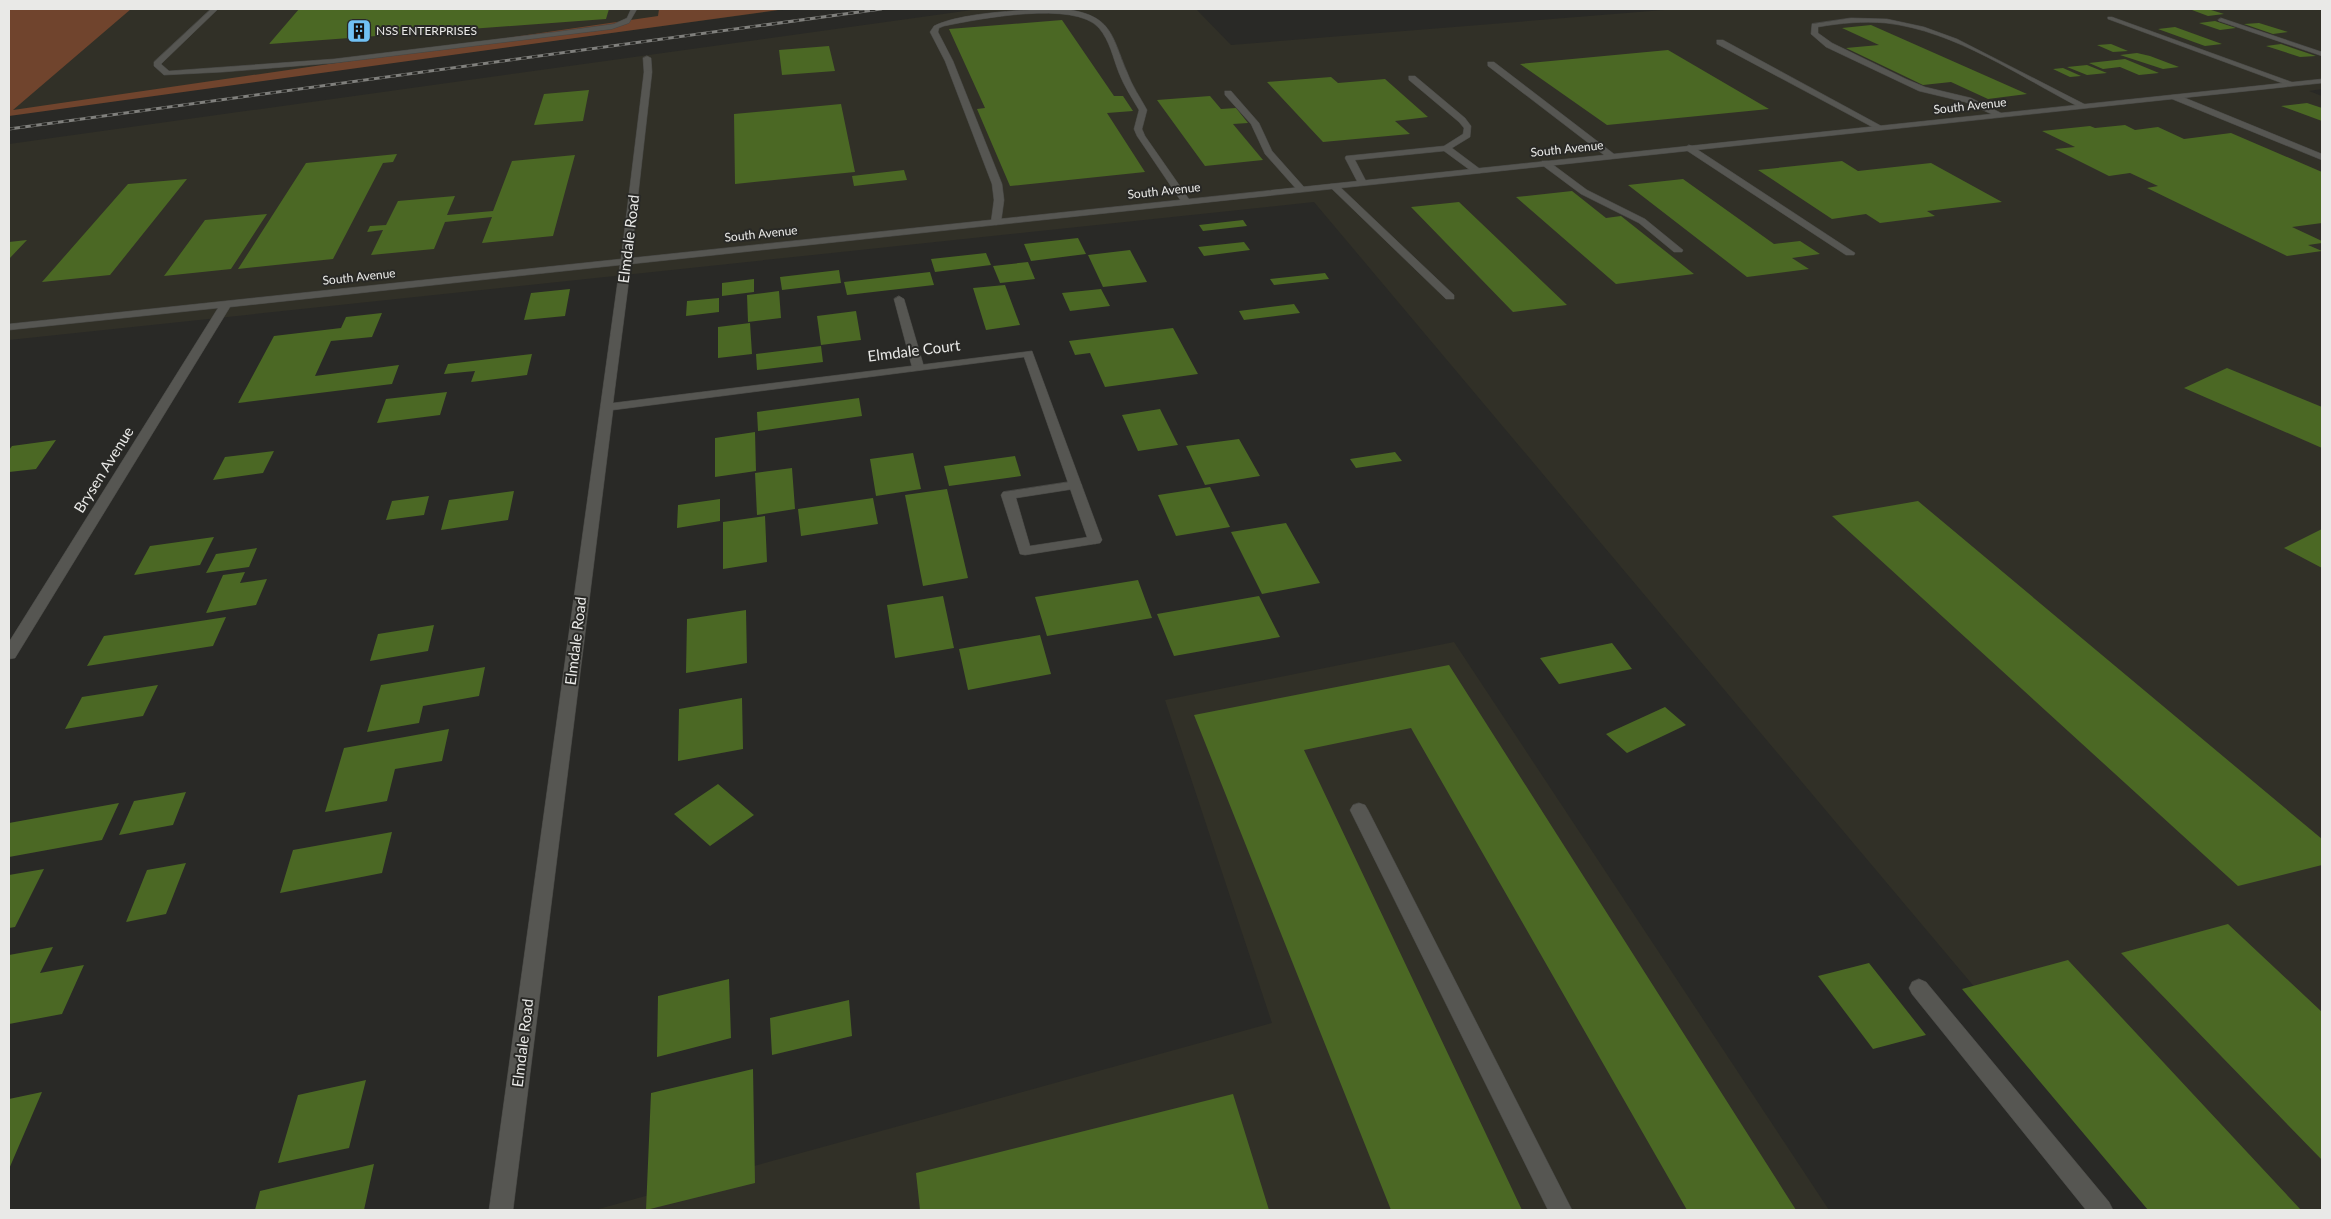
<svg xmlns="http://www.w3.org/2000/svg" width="2331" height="1219" font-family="Lato,sans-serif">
<rect width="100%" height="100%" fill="#292926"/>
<path fill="#313027" d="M9,9H790L9,114Z
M979,9H1196L1231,45L1676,9H2322V89L2309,91L2322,96V1210H2162L1314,202L9,340V144Z
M1454,642L1829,1210H595L1272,1023L1165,700Z"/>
<path fill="#70442d" d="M9,9H131L13,110L658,16L659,9H785L9,116Z"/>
<path fill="#4b6824" d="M299,9H609L606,19L269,44Z
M2208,9L2224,14L2208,16L2192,10Z
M1062,20L1114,96H1123L1133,111L1107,113L1145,172L1010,186L977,109L985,108L949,29Z
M2215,21L2236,28L2220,30L2199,23Z
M2259,23L2288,32L2273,34L2244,24Z
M1871,25L2027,94L1988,99L1951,82L1923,85L1846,48L1879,45L1842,28Z
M2175,27L2222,44L2205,46L2158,29Z
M2111,44L2128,51L2113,52L2097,45Z
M2281,44L2316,56L2300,57L2266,46Z
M829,46L835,71L782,75L779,50Z
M1668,50L1769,109L1607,125L1520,64Z
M2137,53L2150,56L2179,67L2163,69L2120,55Z
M2125,59L2159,73L2139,75L2120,67L2103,69L2089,63Z
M2087,65L2107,73L2087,75L2067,67Z
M2063,68L2081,76L2070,77L2053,69Z
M1331,77L1338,83L1385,79L1428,117L1395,121L1410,134L1323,142L1267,82Z
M589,90L583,121L534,125L544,94Z
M1210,96L1221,109L1236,108L1248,123L1233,124L1263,160L1205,166L1157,100Z
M2307,103L2322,108V121L2281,106Z
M841,104L855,172L735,184L734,114Z
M2125,125L2135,130L2158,127L2184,139L2231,133L2322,172V223L2292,227L2322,241V243L2308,245L2322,251L2287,256L2147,188L2158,186L2130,173L2109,176L2055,149L2075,147L2042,131L2090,126L2095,128Z
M397,154L393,162L383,163L333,259L238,269L306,163Z
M575,155L553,236L482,243L492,217L445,222L434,249L371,255L383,230L367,232L370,226L386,225L398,201L455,196L447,215L493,211L512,161Z
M1842,161L1858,171L1931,163L2002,202L1927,211L1935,216L1880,223L1866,214L1832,219L1758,170Z
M904,170L907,180L854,186L852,176Z
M187,179L110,275L42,282L128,184Z
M1683,179L1774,244L1800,241L1820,254L1792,258L1809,269L1747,277L1628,185Z
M1572,191L1606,218L1621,216L1694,274L1616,284L1516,197Z
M1459,202L1567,305L1513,312L1411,207Z
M267,214L231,269L164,276L205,220Z
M1243,220L1247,226L1203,231L1199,225Z
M1078,238L1086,254L1031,261L1024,244Z
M27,240L9,259V242Z
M1244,242L1250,250L1204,256L1198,247Z
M1130,250L1147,282L1103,287L1088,255Z
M986,253L991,265L935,272L931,259Z
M1028,262L1035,279L1000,283L993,266Z
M839,270L841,283L782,290L780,277Z
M930,272L934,285L847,295L844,282Z
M1325,273L1329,279L1274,285L1270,279Z
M754,279V292L722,296V283Z
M1005,285L1020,325L986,330L973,288Z
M570,289L565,316L524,320L531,293Z
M1101,289L1110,306L1070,311L1062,293Z
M779,291L781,318L748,322L747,295Z
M719,298V312L686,316L687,301Z
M1294,304L1300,313L1244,320L1239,311Z
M856,311L861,340L821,345L817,316Z
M382,313L372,337L331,341L315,376L399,365L392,384L238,403L274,336L341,328L346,317Z
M750,323L752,354L718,358V327Z
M1173,328L1198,374L1105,387L1090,353L1075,355L1069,341Z
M821,346L823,362L757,370L756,354Z
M532,354L527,375L471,382L475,371L444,374L448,364Z
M2227,368L2322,407V448L2184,388Z
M447,392L440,415L377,423L386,399Z
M859,398L862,416L758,431L757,412Z
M1160,409L1178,445L1138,451L1122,415Z
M755,432L756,471L715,477V438Z
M1239,439L1260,476L1205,485L1186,446Z
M56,440L36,469L9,472V450L12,446Z
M274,451L263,473L213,480L225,457Z
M1395,452L1402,461L1356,468L1350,459Z
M913,453L921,489L876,496L870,459Z
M1015,456L1021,476L949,486L944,466Z
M792,468L795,509L757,515L755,473Z
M1210,487L1230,527L1176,536L1158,495Z
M947,489L968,578L923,586L905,495Z
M514,491L508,520L441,530L449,500Z
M429,496L424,515L386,520L392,501Z
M873,498L878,524L801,536L798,509Z
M720,499V521L677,528L678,505Z
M1918,501L2322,839V865L2238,886L1832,516Z
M765,516L767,562L723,569V522Z
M1286,523L1320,583L1262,594L1231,532Z
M2322,529V568L2284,548Z
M214,537L200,565L134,575L150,546Z
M257,548L249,567L206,573L216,554Z
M245,572L240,583L267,579L256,605L206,613L223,575Z
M1138,580L1152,618L1047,636L1035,597Z
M943,596L954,648L895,658L887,605Z
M1259,596L1280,637L1174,656L1157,614Z
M746,610L747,663L686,673L687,619Z
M226,617L213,646L87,666L104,636Z
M434,625L428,651L370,661L378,634Z
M1040,635L1051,674L968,690L959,649Z
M1612,643L1632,669L1559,684L1540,658Z
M1449,665L1796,1210H1687L1411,728L1304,750L1522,1210H1391L1194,715Z
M485,667L479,696L423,706L419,723L367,732L381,685Z
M158,685L143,716L65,729L82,697Z
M742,698L743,749L678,761L679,709Z
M1665,707L1686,725L1627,753L1606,734Z
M449,729L442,761L395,769L387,801L325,812L344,748Z
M718,784L754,815L710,846L674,814Z
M186,792L173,825L119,835L134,801Z
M119,803L102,840L9,857V823Z
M392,832L382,873L280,893L293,850Z
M186,863L166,914L126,922L147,870Z
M44,869L15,927L9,928V875Z
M2228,924L2322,1012V1160L2121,953Z
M53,947L40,973L84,965L62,1014L9,1024V955Z
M2068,960L2301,1210H2148L1962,989Z
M1869,963L1926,1035L1873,1049L1818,976Z
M729,979L731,1038L657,1057L658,996Z
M849,1000L852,1036L772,1055L770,1018Z
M753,1069L755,1183L646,1210L651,1093Z
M366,1080L349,1148L278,1163L298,1095Z
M42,1092L9,1169V1099Z
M1233,1094L1269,1210H920L916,1173Z
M374,1164L364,1210H255L260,1191Z"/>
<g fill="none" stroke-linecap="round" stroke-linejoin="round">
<defs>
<path id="lane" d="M211,9H218L161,64L169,71L334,59L556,32L614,24L627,18L631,9H637L629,23L612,29L334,63L223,72L164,75L154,66V62Z
M1064,9C1112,15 1111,34 1127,72C1132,86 1140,97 1147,110L1142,129L1145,136L1191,202L1189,204H1183L1137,136L1134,129L1139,110C1132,98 1124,86 1119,73C1113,58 1110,41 1099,28C1075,0 978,19 944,26L939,28L938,32L953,61L1002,184L1004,200L1001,222L996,225L991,222L994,200L992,184L945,61L930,32L934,26C961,12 1032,9 1064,9Z
M2108,17H2112L2297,84L2290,86L2108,19Z
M1851,18L1887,19L1924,27L1957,39L2088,106L2081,108C2020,77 1956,31 1886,23C1863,21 1841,23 1818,27V33L1832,43L1906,79L1925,87L1971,98L2005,115L1998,117L1965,102L1919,91L1826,47L1811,34L1812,24Z
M2221,18L2322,52V56L2219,21L2218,20Z
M1717,40H1723L1885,128L1878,130L1717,44Z
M647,56L651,58L652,72L648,74L644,72L643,58Z
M1488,62H1494L1614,154V158H1608L1488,66Z
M1409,76H1415L1465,118L1471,126L1470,137L1452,148L1480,169V173H1474L1444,151L1355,160L1367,183L1359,185L1345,158L1346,156L1444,146L1463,134L1464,128L1459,122L1409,80Z
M1225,91H1231L1259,123L1272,151L1304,187V191H1298L1265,154L1251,124L1225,95Z
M2172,95H2178L2322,154V160L2172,99Z
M1689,145L1692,146L1855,253L1854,255H1846L1686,150L1685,148Z
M1542,161H1548L1587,190L1645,219L1683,250L1682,252H1674L1639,223L1581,194L1542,165Z
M1331,184H1337L1454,295V299H1446L1331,188Z
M899,296L904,299L924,367L922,369H914L912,367L894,299Z
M1075,481L1082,485L1080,488L1016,498L1030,546L1095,536L1100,537L1102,540L1100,543L1025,555L1020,554L1001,495L1003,492Z
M1359,803L1365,805L1368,810L1572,1210H1548L1350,810L1353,805Z
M1919,979L1926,982L2109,1202L2113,1210H2086L1912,994L1909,988L1912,982Z"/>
<path id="street" d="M648,70L652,72L631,258L2322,79V83L631,264L613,403L1032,351L1102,540L1095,544L1088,540L1024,357L613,410L513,1210H489L620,265L230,307L15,658L9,659V642L218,308L9,330V324L621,259L644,72Z"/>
</defs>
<use href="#lane" stroke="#464643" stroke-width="1"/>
<use href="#street" stroke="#464643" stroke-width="1"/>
<use href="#lane" fill="#565652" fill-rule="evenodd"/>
<use href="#street" fill="#565652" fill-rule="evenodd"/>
<defs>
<path id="rail" d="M9,129L881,9"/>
</defs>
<use href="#rail" stroke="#80807d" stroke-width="3"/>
<use href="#rail" stroke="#292926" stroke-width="2" stroke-dasharray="5.5" stroke-linecap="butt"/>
</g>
<defs>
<symbol id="building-square" viewBox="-11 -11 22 22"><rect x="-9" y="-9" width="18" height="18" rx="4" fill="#70c1f4" stroke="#292926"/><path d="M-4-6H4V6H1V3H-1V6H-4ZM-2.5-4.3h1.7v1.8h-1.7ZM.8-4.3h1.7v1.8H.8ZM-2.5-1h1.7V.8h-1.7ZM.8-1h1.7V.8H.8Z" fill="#111"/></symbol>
</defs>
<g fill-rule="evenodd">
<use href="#building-square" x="345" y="17" width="28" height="28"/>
</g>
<g text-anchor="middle" stroke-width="4" stroke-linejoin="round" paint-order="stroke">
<g font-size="12" fill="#e9e9e7" stroke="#292926" text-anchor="start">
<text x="376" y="35">NSS ENTERPRISES</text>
</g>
<g font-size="12" fill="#e9e9e7" stroke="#292926">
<text transform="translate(1970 106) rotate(-6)" y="4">South Avenue</text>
<text transform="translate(1567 149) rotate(-6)" y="4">South Avenue</text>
<text transform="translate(1164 191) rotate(-6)" y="4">South Avenue</text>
<text transform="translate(761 234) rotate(-6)" y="4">South Avenue</text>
<text transform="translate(359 277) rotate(-6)" y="4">South Avenue</text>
</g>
<g font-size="15" fill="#e9e9e7" stroke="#292926">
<text transform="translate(629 239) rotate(-83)" y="5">Elmdale Road</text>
<text transform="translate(914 351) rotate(-7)" y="5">Elmdale Court</text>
<text transform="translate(104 470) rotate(-58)" y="5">Brysen Avenue</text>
<text transform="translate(576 641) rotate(-83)" y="5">Elmdale Road</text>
<text transform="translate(523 1043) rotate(-83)" y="5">Elmdale Road</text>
</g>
</g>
<rect width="2331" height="1219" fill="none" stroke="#e9e9e7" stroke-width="20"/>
</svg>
